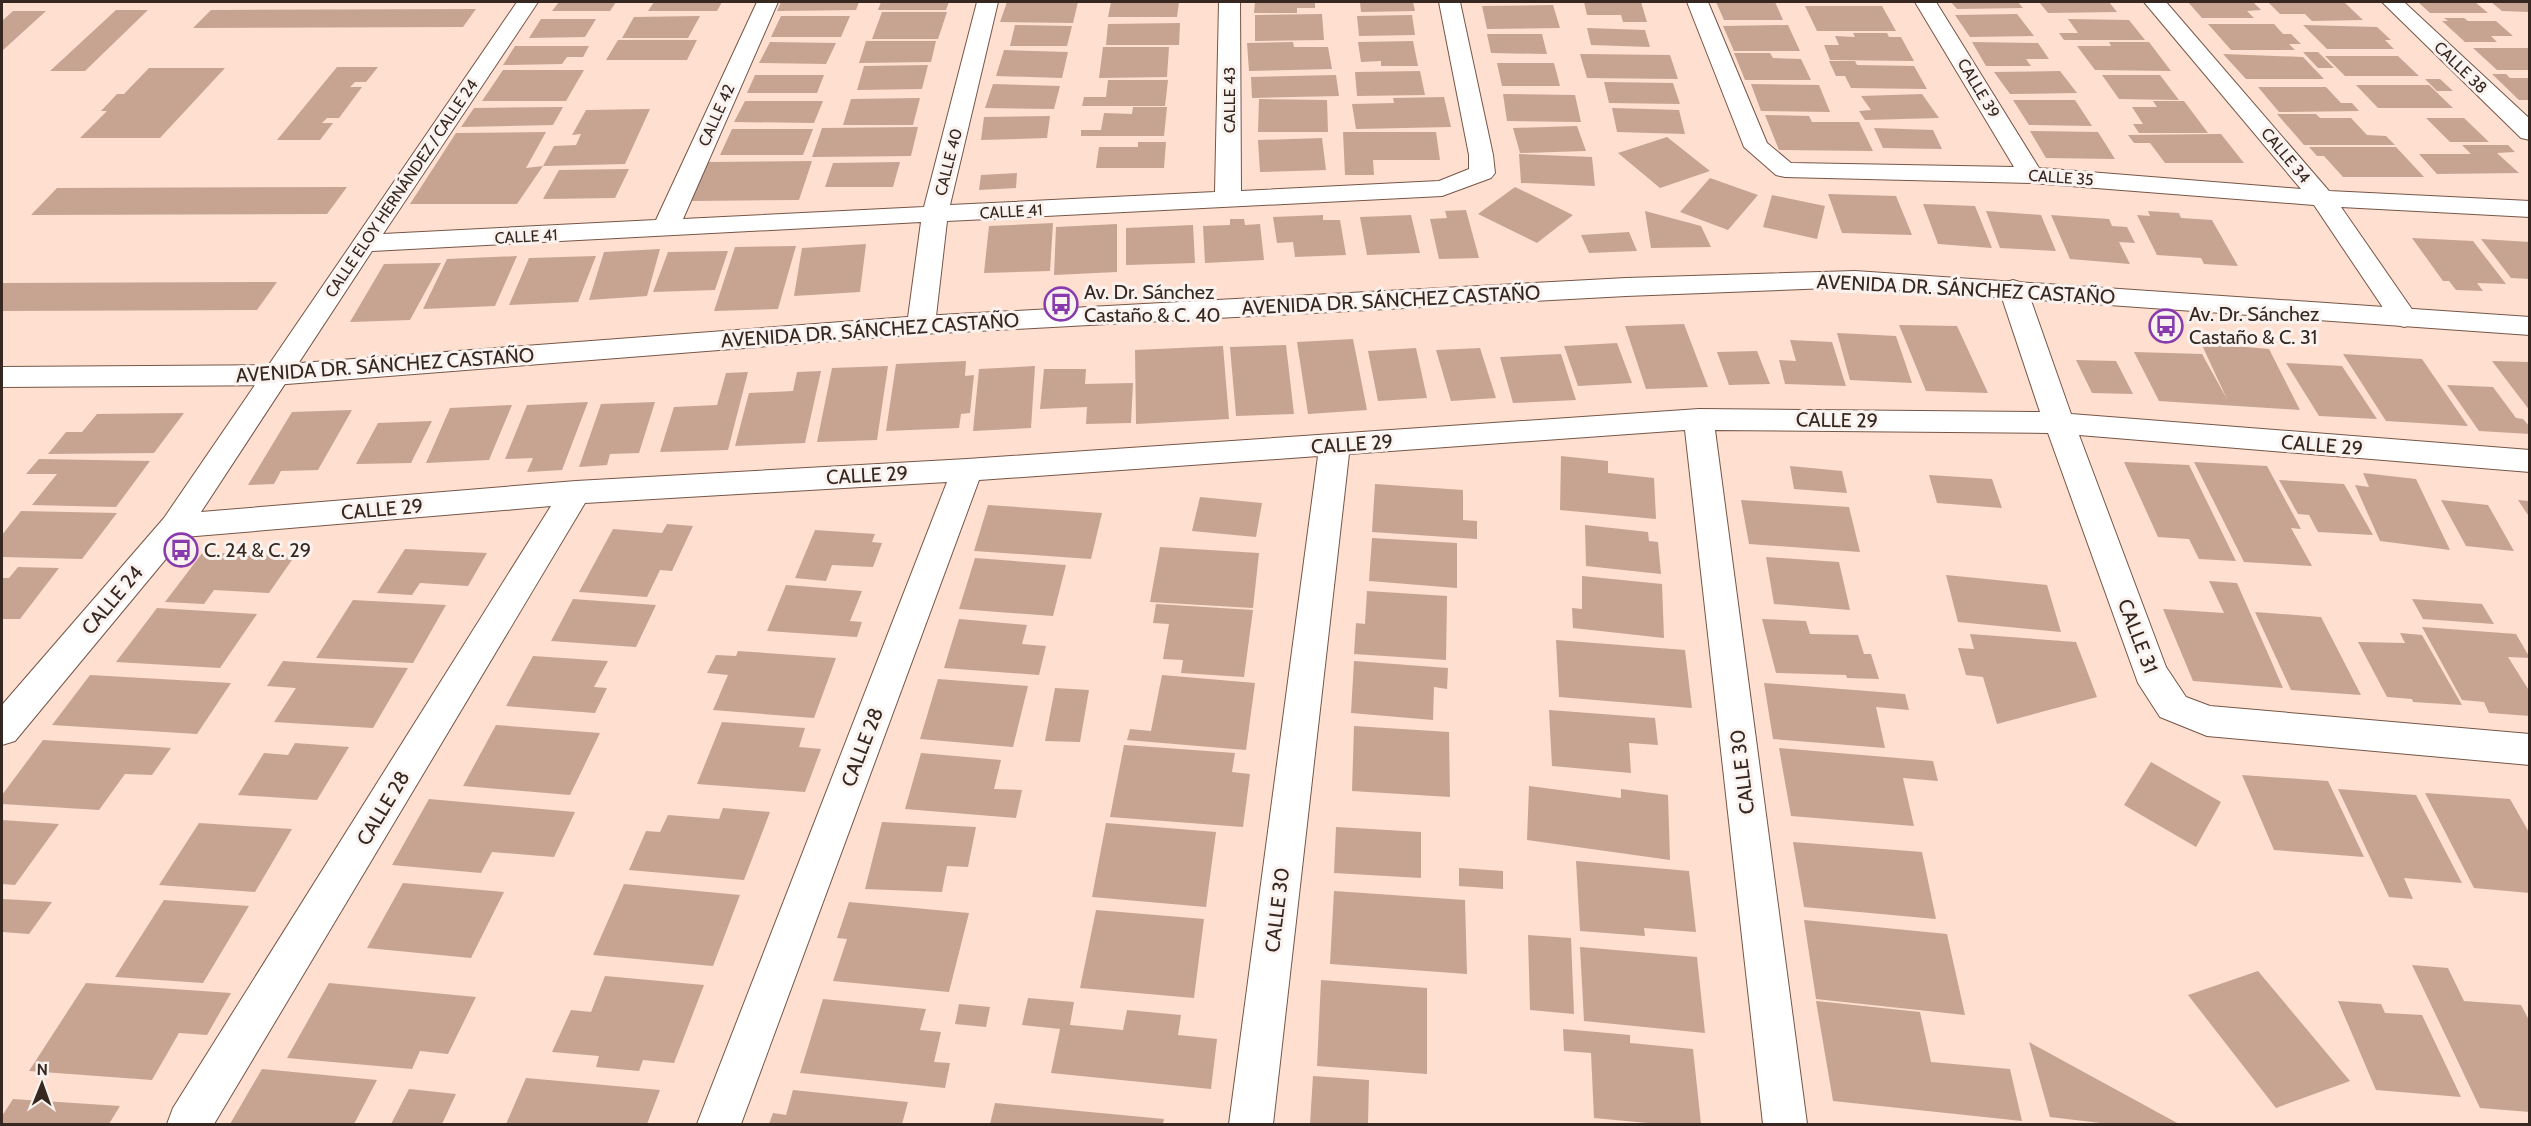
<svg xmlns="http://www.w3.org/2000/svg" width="2531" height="1126" font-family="Cabin,sans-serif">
<rect width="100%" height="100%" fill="#fedfd0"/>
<path fill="#c7a392" d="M559,2H616L610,11H552Z
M654,2H722L717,11H648Z
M781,2H859L856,10L777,11Z
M881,2H949L946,10H878Z
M1007,2H1078L1073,23L1000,22Z
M1111,2H1179L1177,17H1108Z
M1255,2H1315V8H1297V13H1254Z
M1360,2H1413L1415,11L1361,12Z
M1584,2H1641L1647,22H1623L1621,15H1587Z
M1716,2H1775L1783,20H1724Z
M1951,2H2018L2023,8L1957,9Z
M2039,2H2109L2117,12L2048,13Z
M2188,2H2253L2261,10L2247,11L2254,18H2202Z
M2268,2H2344L2363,20L2312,21L2305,14H2280Z
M2418,2H2475L2488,13H2430Z
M2491,2H2530V12L2502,11Z
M1553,5L1560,28L1487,29L1482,6Z
M1805,6H1882L1896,31H1817Z
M476,9L463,27L193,28L211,10Z
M116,10H148L85,71H50Z
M13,11H46L2,51V21Z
M882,12H947L938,39H872Z
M1322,14L1324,40L1255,41V15Z
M2017,14L2034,36L1970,37L1955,15Z
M1412,15L1415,35L1359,36L1357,16Z
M700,16L688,38H622L634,17Z
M781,16H850L841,37H771Z
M2444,18H2464L2468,21H2496L2513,36H2491L2497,42H2465L2442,21H2448Z
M541,19H596L585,37L529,38Z
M2068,19L2129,20L2145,40H2064L2059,33H2078Z
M1180,23L1179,45H1106L1108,24Z
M2208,24H2274L2283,34H2291L2301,44H2289L2295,50H2231Z
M1015,25L1072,26L1067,46H1010Z
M1788,25L1800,51H1734L1723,26Z
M2303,25L2377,27L2391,40H2385L2394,49H2327Z
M1587,28L1645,30L1650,47L1591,45Z
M1853,33H1887L1889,37H1901L1914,61L1830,60L1824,45H1839L1835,36L1855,37Z
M1487,34H1542L1547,54L1491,53Z
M618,40H697L687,60H606Z
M866,41H936L931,62L859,63Z
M1413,41L1418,66H1381V61L1361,62L1358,42Z
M770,42L836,43L826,64L759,63Z
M1293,42L1294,47H1328L1332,69L1249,71L1247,43Z
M1972,42L2038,43L2049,59H2026L2031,66H1986Z
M2109,42H2149L2171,71L2095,70L2077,46H2111Z
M515,46H589L583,57H567L562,64L503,65Z
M1103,47H1169L1167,77L1099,78Z
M2473,48H2530V70H2497Z
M1004,50L1068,52L1062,78L996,76Z
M2303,52H2318L2334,68H2318Z
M1734,53H1770L1773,58L1801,59L1811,80H1745Z
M1580,54L1670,55L1678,79L1587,78Z
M2223,54L2303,57L2324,79H2246Z
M2325,56H2398L2419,76H2345Z
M1829,61H1855L1857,65L1914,66L1927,89L1851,88L1845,76H1836Z
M1497,63H1554L1560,86H1502Z
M928,65L922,89L857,90L864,66Z
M337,67H378L366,82H355L350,87H362L339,118H327L322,123H333L320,140H277Z
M149,68H225L160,138H80L107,111H101L117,94H124Z
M503,70H584L566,101H482Z
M1420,71L1425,95L1357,96L1355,72Z
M2060,71L2077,93L2010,94L1994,72Z
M2492,74H2506L2510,78H2530V100H2519Z
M755,75H824L817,93H747Z
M1336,75L1339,96L1252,98L1251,77Z
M2102,75H2160L2179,100L2119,99Z
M2425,79H2440L2453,91H2437Z
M1108,80H1168L1165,106H1082L1084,97H1106Z
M1604,82L1673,83L1680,104L1609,103Z
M993,84L1060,86L1054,109L985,108Z
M1751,84L1819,85L1830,112L1761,111Z
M2356,85H2429L2453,108H2378Z
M2258,87H2326L2341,103H2352L2359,111L2279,112Z
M1503,94L1575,95L1581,122L1507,121Z
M1922,94L1939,118L1865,120L1859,111L1871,110L1861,96Z
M1444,97L1451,127L1356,129L1352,104L1394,103L1393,98Z
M920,98L913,125H843L851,99Z
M1259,99L1327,100L1328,132H1258Z
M2013,100H2075L2092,126L2029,125Z
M745,101H823L814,123L734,122Z
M2153,101H2184L2208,133H2139L2133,124H2143L2132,107H2157Z
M563,107L553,125L461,127L474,108Z
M1133,107H1167L1164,136H1081V130H1101L1104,113L1132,114Z
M1612,108L1679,110L1685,134L1617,132Z
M650,109L625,164L543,166L517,204H410L456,133L546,132L526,168L543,166L554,146L576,145L581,134L572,135L586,110Z
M2277,114H2316L2320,118H2351L2367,135L2386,136L2395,145H2304Z
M1765,115L1809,116L1812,122H1859L1873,151L1779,150Z
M1050,116L1047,138L981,140L984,117Z
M2426,118H2464L2489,142H2450Z
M1577,126L1586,151L1520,153L1513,128Z
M918,127L911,156L812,157L822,128Z
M1874,128L1933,130L1942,149L1883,148Z
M732,129H813L803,155H720Z
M2030,131L2098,132L2115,159L2046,158Z
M1343,132H1436L1440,160H1373L1374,175H1345Z
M2221,134L2244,163H2165L2150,143H2134L2128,135Z
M1667,137L1710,171L1660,188L1618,153Z
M1322,138L1326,170L1260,172L1258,140Z
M1138,142H1166L1164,168H1096L1099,147H1138Z
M2462,145H2508L2515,152L2497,153L2519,173L2437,174L2419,154H2471Z
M2309,147H2396L2424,177H2343L2324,156H2317Z
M1519,154L1592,157L1595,186L1521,183Z
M812,161L799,200L691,201L707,162Z
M900,162L893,187H825L833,163Z
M629,169L615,198L543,199L559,170Z
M1017,173L1016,188L979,190L981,175Z
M1710,178L1758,195L1728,230L1680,212Z
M347,187L327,214L31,215L57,188Z
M1515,187L1573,215L1537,243L1478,214Z
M1828,194L1896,196L1912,235L1842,233Z
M1772,195L1825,206L1817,239L1763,227Z
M1923,204L1975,206L1992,248L1938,244Z
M1466,210L1479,258L1439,259L1430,219L1447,218L1445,211Z
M1645,211L1701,226L1711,247L1651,248Z
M1986,211L2041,215L2056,251L2000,248Z
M2148,211L2179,213L2181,218L2212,220L2238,266L2204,264L2201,258L2157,255L2137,215L2150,216Z
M1323,215V220H1340L1346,255L1295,257L1293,242L1277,243L1273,217Z
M1411,215L1420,253L1367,255L1360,217Z
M2051,215L2109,219L2112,226L2127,227L2135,243L2119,242L2130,264L2070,259Z
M1230,219H1244L1245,225L1260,224L1264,260L1205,263L1203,226L1230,225Z
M1053,223L1050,271L984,273L989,226Z
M1117,224V272L1054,275L1056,227Z
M1193,225L1195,263L1126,265V228Z
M1629,232L1637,251L1589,253L1581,235Z
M2412,238L2473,241L2506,284L2477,283L2483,291L2456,290L2449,281H2443Z
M2481,239L2530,242V279L2511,278Z
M866,244L860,292L794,296L802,248Z
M796,246L778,309L714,311L735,247Z
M660,249L647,296L589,300L604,252Z
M728,251L715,290L653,292L668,252Z
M517,256L495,306L423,309L447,259Z
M596,256L578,302L509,305L529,258Z
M441,263L410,320L350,322L384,264Z
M277,282L257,310L2,311V283Z
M1684,324L1708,387L1646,389L1625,326Z
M1899,325L1957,326L1988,393L1926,391Z
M1837,333L1896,336L1912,383L1850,380Z
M1353,339L1367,410L1308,414L1297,342Z
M1790,340L1832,342L1846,386L1785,384L1779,360L1796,361Z
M1617,343L1632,383L1578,386L1564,346Z
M2201,343L2269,349L2300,410L2159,401L2134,352L2202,354L2227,399Z
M1286,345L1294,414L1236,416L1230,347Z
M1223,346L1229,419L1136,424L1135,350Z
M1416,348L1427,398L1378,401L1368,351Z
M1480,348L1496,398L1451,401L1436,350Z
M1757,351L1770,384L1729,385L1717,352Z
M1561,354L1576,400L1513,403L1500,357Z
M2343,354L2422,359L2468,426L2386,421Z
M2076,360L2116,361L2133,394L2092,393Z
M966,361L965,376L974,375L970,413L961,414L959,428L886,431L896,364Z
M2492,361L2530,362V411Z
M2286,363L2342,366L2377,419L2319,416Z
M888,366L877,440L817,442L832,368Z
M1035,366L1031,428L973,431L979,369Z
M1044,369H1086L1085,384L1133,383L1131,423L1086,424L1087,407L1040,409Z
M821,371L805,443L735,446L749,393L793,391L797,372Z
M748,372L728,450L660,452L674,407L717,405L726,373Z
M2447,385L2493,387L2516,418L2523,419L2530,427V434L2479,431Z
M588,402L562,470L527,472L533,458L505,459L527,405Z
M655,402L639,453L610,454L607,465L579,467L601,404Z
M512,405L489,460L426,463L450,408Z
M352,410L318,470L281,471L274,484L248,485L292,412Z
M184,413L154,453L48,454L66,432H82L97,414Z
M432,421L411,463L356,464L378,423Z
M1561,456L1608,461V473L1654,478L1656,519L1560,510Z
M39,459L150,461L116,507L32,505L57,474H26Z
M2124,462L2189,465L2236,561L2199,559L2189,539L2158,537Z
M2194,462L2267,466L2301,529L2291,528L2312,566L2244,562Z
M1790,466L1842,471L1847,493L1794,489Z
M2363,473L2416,479L2450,550L2380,541L2355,485L2369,487Z
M1929,475L1992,479L2002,508L1937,503Z
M2279,480L2344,484L2373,535L2318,532L2309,515L2298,514Z
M1375,484L1463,490V520L1477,521V539L1372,532Z
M1200,497L1262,503L1256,537L1192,531Z
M1741,500L1849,507L1860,552L1749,544Z
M2441,500L2488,505L2514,551L2466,546Z
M2518,500L2530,501V518Z
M988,505L1102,513L1091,559L974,551Z
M21,511L117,513L82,559L2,557V535Z
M667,524L693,526L672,571L660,570L647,597L579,592L613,529L662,533Z
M1585,525L1648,532L1649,541L1658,542L1661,574L1586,566Z
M815,530L875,534L872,542L882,543L873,567L832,565L826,581L795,578Z
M1372,538L1457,543V588L1369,581Z
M1160,547L1259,553L1253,608L1150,602Z
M405,549L487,553L468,586L420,583L412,595L377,593Z
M203,552L294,557L269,593L214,590L204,604L165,602Z
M1766,557L1839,562L1850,610L1774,604Z
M975,558L1066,565L1053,616L959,609Z
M18,567L59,568L20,619H2V578H9Z
M1946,575L2047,585L2061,632L1958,622Z
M1582,576L1662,584L1664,638L1573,628L1572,608L1582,609Z
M2209,581L2237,583L2283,688L2193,681L2163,609L2224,613Z
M786,585L862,591L850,621L862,622L857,637L767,631Z
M1367,591L1447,596L1446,660L1354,654L1356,623L1365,624Z
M573,599L656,605L636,647L551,641Z
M2412,599L2482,604L2494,624L2423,619Z
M353,600L446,605L413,663L316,658Z
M1156,604L1253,610L1244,677L1181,673L1183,660L1163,659L1169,624L1153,623Z
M157,608L257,614L220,668L116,662Z
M2255,612L2321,617L2361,695L2291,690Z
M959,619L1027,625L1022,644L1046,646L1039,675L944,668Z
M1762,619L1806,621L1810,634L1858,635L1864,654H1871L1879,679L1847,678L1846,675L1776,673Z
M2422,627L2516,634L2530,658L2508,657L2530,692V716L2489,713L2484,702L2462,700Z
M2400,633L2422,635L2462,705L2413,702L2412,699L2387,697L2358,642L2405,643Z
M1970,634L2076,642L2097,697L1997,724L1983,677L1966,675L1958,648L1974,649Z
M1556,640L1685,650L1692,708L1559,697Z
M738,651L836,658L814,718L713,710L728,675L707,673L716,655L736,656Z
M533,656L608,661L594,687L607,688L595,713L506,706Z
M283,661L312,663L408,668L373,728L274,722L296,688L267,686Z
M1354,661L1448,668L1447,689L1434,687L1433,720L1351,713Z
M90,675L231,683L197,734L52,725Z
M1162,675L1255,683L1246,750L1127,740L1130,729L1151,731Z
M938,679L1028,686L1013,747L920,739Z
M1764,683L1905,694L1909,710L1876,707L1885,748L1773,739Z
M1055,688L1089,690L1080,742L1045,741Z
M1549,710L1655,718L1658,745L1629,743L1631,773L1552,766Z
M722,722L805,728L799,747L821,749L805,792L697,784Z
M496,725L600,733L570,795L463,786Z
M1354,726L1449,732L1450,797L1352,791Z
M43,740L144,746L171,748L152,775L125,774L99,810L2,804V795Z
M295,743L349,747L317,800L238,795L264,753L288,755Z
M1124,745L1235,753L1232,772L1250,774L1243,827L1110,817Z
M1779,748L1933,761L1938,781L1903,778L1914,826L1791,816Z
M921,753L1001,760L994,789L1022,790L1016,818L905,809Z
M2151,762L2221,802L2196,847L2124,805Z
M2242,775L2328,781L2364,857L2274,850Z
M1529,786L1621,798V789L1668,795L1670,860L1527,840Z
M2338,789L2416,795L2462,883L2404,878L2413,899L2389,897Z
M2425,793L2510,799L2530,834V893L2474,888Z
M429,799L575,812L554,857L492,852L481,873L392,865Z
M723,808L770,812L744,880L629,870L646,831L660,832L668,815L719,819Z
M2,820L59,824L15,885L2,884Z
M882,822L976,827L968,867L947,866L942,892L865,889Z
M199,823L292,829L255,892L159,885Z
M1106,823L1216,832L1206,907L1092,897Z
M1336,827L1421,832V878L1334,873Z
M1793,842L1922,852L1936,919L1804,907Z
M1576,861L1689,871L1696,932L1644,928L1645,936L1580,931Z
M1459,868L1503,871V889L1459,886Z
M403,883L504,892L471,958L367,948Z
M624,884L740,895L713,966L593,955Z
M1334,891L1465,900L1467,974L1330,964Z
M2,899L22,900L52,902L29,934L2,932Z
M164,900L249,906L203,983L115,977Z
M849,902L969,913L949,992L833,981L847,939L837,938Z
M1096,910L1204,919L1194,998L1080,988Z
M1804,920L1947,934L1965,1015L1816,999Z
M1528,935L1571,938L1574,1014L1530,1010Z
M1580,947L1697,957L1705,1033L1584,1021Z
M2412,965L2448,968L2464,1001L2521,1005L2530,1022V1112L2480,1108Z
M2258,971L2350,1081L2276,1108L2188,995Z
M605,976L704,985L674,1063L643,1060L639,1071L596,1067L599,1056L552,1052L571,1010L591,1012Z
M1321,980L1427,988V1074L1317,1066Z
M86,983L231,993L207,1035L179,1033L152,1080L29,1071Z
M329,983L476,997L448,1054L420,1051L412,1069L287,1058Z
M1028,998L1074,1002L1070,1025L1123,1030L1127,1010L1181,1015L1178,1035L1217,1039L1211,1089L1051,1073L1060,1029L1022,1025Z
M823,999L926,1009L920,1030L941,1032L934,1062L950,1063L945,1088L800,1073Z
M1816,1001L1920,1012L1931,1062L2010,1069L2022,1121L1833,1101Z
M2338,1001L2381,1004L2385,1013L2422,1015L2461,1097L2376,1090Z
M959,1004L990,1007L986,1027L955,1024Z
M1563,1029L1630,1035V1043L1693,1049L1701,1124H1658L1594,1118L1591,1053L1564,1051Z
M2029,1042L2179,1124H2109L2050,1117Z
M262,1069L377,1080L354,1124H230Z
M1313,1076L1369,1080L1368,1124H1310Z
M526,1078L660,1090L647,1124H506Z
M409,1089L456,1094L442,1124H391Z
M793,1090L908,1102L902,1124H769L773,1113L786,1115Z
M13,1099L120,1106L109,1124H2V1116Z
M995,1103L1164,1119L1163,1124H990Z"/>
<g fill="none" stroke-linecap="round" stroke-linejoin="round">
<defs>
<path id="minor" d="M517,2H538L383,234L656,220L757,2H778L683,219L924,207L977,2H998L950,205L1215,192L1219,2H1240L1241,191L1439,181L1469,169V155L1439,2H1460L1493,155L1495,173L1491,178L1442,196L947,221L935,325L931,331L921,334L911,331L907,325L921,222L372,251L201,512L576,481L967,459L1699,409L2040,412L1999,289L2003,283L2013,280L2023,283L2027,289L2071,414L2530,450V472L2079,435L2166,667L2186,697L2210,706L2530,734V765L2207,736L2160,717L2138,683L2048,433L1715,430L1807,1124H1763L1685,430L1349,454L1273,1124H1229L1318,456L979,480L741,1124H697L947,482L585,503L214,1124H167L173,1108L551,506L184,537L15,741L2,745V705L164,518Z
M1687,2H1708L1767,143L1791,163L2014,167L1915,2H1936L2039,168L2301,189L2144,2H2166L2329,191L2530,201V217L2341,207L2418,318L2414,324L2404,327L2394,324L2314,205L2031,183L1785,177L1776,175L1744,147Z
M2382,2H2404L2530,119V140L2521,138Z"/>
<path id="tertiary" d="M1855,271L2530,317V335L1855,287L1626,296L921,334L274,385L2,387V367L274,365L921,316L1626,278Z"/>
</defs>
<use href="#minor" stroke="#765647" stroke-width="2"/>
<use href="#tertiary" stroke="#765647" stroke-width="2"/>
<use href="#minor" fill="#fff" fill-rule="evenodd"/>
<use href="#tertiary" fill="#fff" fill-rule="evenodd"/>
</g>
<defs>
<symbol id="bus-ring" viewBox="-11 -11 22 22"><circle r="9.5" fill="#faf2ee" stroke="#883bac" stroke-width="1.5"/><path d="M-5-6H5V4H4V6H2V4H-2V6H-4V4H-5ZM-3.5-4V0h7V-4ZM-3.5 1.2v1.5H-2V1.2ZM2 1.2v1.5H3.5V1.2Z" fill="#883bac"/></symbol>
</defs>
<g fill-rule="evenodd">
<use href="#bus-ring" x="1042" y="285" width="38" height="38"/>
<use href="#bus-ring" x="2147" y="307" width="38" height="38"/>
<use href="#bus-ring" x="162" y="531" width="38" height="38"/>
</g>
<g text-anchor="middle" stroke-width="6" stroke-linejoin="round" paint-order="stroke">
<g font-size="16" fill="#362821" stroke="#faf2ee">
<text transform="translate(2461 67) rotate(44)" y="6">CALLE 38</text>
<text transform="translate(1979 88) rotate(59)" y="6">CALLE 39</text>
<text transform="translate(1229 100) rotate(-90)" y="6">CALLE 43</text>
<text transform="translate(716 115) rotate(-66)" y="6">CALLE 42</text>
<text transform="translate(2286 155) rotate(50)" y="6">CALLE 34</text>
<text transform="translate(948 162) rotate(-76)" y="6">CALLE 40</text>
<text transform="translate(2061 177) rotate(4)" y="6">CALLE 35</text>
<text transform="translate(401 188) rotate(-56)" y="6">CALLE ELOY HERNÁNDEZ / CALLE 24</text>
<text transform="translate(1011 211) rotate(-3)" y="6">CALLE 41</text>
<text transform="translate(526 236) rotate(-3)" y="6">CALLE 41</text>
</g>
<g font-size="20" fill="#362821" stroke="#faf2ee">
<text transform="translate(1966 289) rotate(3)" y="7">AVENIDA DR. SÁNCHEZ CASTAÑO</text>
<text transform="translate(1391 300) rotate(-3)" y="7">AVENIDA DR. SÁNCHEZ CASTAÑO</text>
<text transform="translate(870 330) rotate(-4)" y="7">AVENIDA DR. SÁNCHEZ CASTAÑO</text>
<text transform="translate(385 365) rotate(-4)" y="7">AVENIDA DR. SÁNCHEZ CASTAÑO</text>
<text transform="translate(1837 420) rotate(1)" y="7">CALLE 29</text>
<text transform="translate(1352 444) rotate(-4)" y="7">CALLE 29</text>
<text transform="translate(2322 445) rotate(5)" y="7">CALLE 29</text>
<text transform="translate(867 475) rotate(-3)" y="7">CALLE 29</text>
<text transform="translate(382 509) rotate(-5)" y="7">CALLE 29</text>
<text transform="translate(112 600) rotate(-50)" y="7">CALLE 24</text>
<text transform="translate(2138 636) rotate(69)" y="7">CALLE 31</text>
<text transform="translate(862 747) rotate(-69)" y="7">CALLE 28</text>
<text transform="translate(1742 772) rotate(-97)" y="7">CALLE 30</text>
<text transform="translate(383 808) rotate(-59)" y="7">CALLE 28</text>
<text transform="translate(1277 910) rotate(-83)" y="7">CALLE 30</text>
</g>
<g font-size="20" fill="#362821" stroke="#faf2ee" text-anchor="start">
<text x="1084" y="299">Av. Dr. Sánchez<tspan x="1084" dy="23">Castaño &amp; C. 40</tspan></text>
<text x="2189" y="321">Av. Dr. Sánchez<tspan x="2189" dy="23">Castaño &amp; C. 31</tspan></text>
<text x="204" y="557">C. 24 &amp; C. 29</text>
</g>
</g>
<rect width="2531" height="1126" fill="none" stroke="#362821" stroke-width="6"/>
<g transform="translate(42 1084) rotate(1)" stroke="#faf2ee" stroke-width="4.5" paint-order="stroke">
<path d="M0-4.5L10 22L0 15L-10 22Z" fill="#362821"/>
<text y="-9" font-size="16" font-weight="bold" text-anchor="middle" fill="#362821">N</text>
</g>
</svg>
